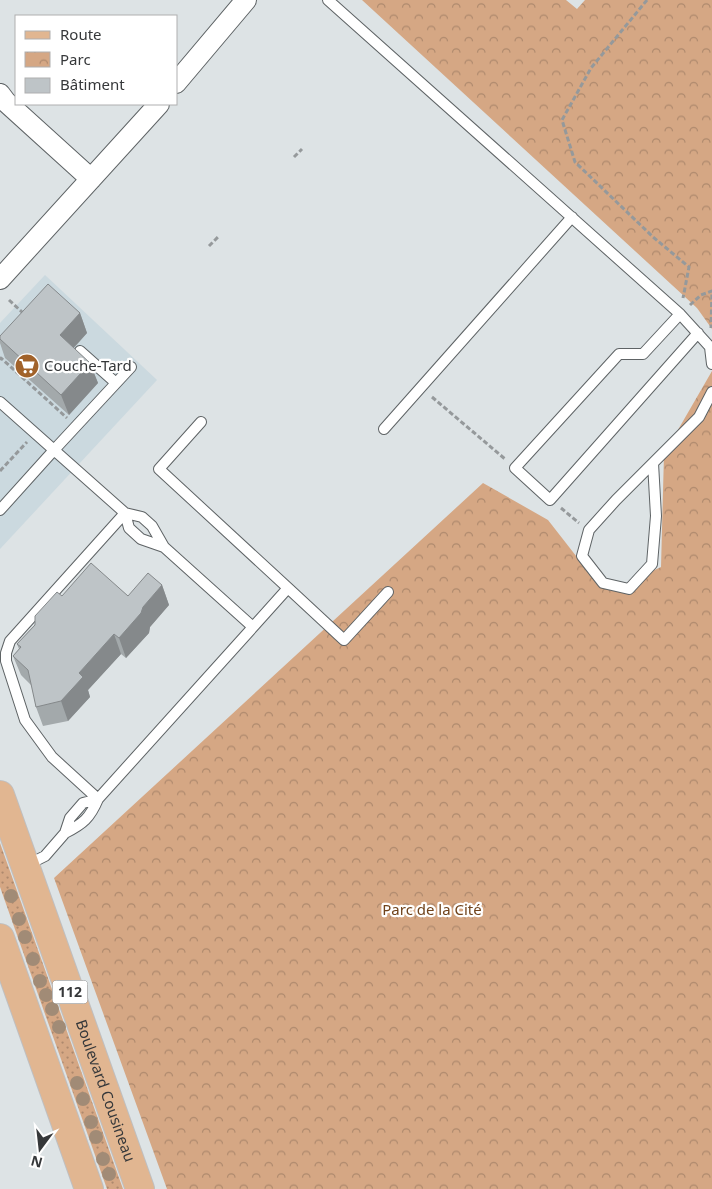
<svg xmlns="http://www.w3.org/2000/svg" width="712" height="1189" font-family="'Noto Sans',sans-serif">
<defs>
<pattern id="grass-dots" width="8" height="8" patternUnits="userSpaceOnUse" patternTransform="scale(1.25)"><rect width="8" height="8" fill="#d5a784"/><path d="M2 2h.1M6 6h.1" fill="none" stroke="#ae896d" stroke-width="1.8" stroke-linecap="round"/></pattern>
<pattern id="park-crowns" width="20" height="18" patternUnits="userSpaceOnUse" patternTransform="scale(1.25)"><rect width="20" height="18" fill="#d5a784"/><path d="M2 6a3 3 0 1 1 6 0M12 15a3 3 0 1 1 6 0" fill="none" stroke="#ae896d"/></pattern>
</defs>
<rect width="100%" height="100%" fill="#dde3e5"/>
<path fill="#cbd9df" d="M45,275L157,380L0,549V323Z"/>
<path fill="url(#grass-dots)" d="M0,843L123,1189H107L0,887Z"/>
<path fill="url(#park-crowns)" d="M362,0H566L577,9L585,0H712V329L697,308Z
M712,371V1189H167L54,878L483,483L548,520L587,570L616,588L661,567L664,454Z"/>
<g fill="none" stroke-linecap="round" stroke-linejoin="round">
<defs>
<path id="lane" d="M328,0L680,314L710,347L712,364
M680,314L643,354H619L515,468L550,500L698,333
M80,351L116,383
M131,367L54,450L125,513L142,517L152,526L164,547L253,627L288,588L159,469L201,422
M0,402L54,450L0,510
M384,429L572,217
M653,463L656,516L652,564L629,589L603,583L582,556L589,530L616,500L699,417L712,392
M125,513L129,528L141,539L164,547
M288,588L344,640L388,592
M98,799L52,757L25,720L6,661V653L10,641L125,513
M65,833C83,824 90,818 98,799L253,627
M27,865L45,856L65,833L70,818L83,803L98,799"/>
<path id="street" d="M176,83L246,0
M0,94L6,102L91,179
M0,279L159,104"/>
<g id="primary">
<path id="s1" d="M0,795L140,1189"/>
<path d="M0,938L89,1189"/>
</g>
</defs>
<use href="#lane" stroke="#5e6365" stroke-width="12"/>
<use href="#street" stroke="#5e6365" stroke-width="22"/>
<use href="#primary" stroke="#bfbfc0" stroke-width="30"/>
<path stroke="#95999b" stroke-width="3" stroke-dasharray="5 2.5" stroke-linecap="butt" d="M647,0L591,68L562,120L575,162L653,237L689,267L683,298
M294,157L302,149
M209,246L219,236
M9,300L23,313
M690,305L701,295L712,291L711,328
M0,360L1,358L67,418
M432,397L505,459
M0,471L27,442
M561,508L579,523"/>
<use href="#lane" stroke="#fff" stroke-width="10"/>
<use href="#street" stroke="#fff" stroke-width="20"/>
<use href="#primary" stroke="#e1b691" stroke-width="28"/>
</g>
<g fill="#a18b76">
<circle cx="11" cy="896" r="7"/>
<circle cx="19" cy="919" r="7"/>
<circle cx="25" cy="937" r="7"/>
<circle cx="33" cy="959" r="7"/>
<circle cx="40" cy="981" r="7"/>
<circle cx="46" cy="995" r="7"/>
<circle cx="52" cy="1009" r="7"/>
<circle cx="59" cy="1027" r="7"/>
<circle cx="77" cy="1083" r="7"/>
<circle cx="83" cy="1099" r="7"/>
<circle cx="91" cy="1122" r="7"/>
<circle cx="96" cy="1137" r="7"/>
<circle cx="103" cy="1159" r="7"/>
<circle cx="109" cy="1174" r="7"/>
</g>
<path fill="#a3a9ab" d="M80,313L87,333L74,348L90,363L98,383L69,415L5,358L0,343V336Z
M162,585L169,605L150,627L149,633L126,658L121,654L88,690L90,697L68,721L43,726L36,707L32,686L21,675L13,656L19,649L17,644L62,596H128Z"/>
<path fill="#85898b" d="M80,313L87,333L67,355L60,335Z
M90,363L98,383L69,415L61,395Z
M162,585L169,605L150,627L149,633L126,658L119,638L143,607Z
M114,634L121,654L88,690L90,697L68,721L61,701L79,673Z"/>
<path fill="#bec4c7" stroke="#85898b" d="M48,284L80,313L60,335L90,363L61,395L0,339V336Z
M91,563L128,596L148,573L162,585L143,607L141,613L119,638L114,634L79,673L83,677L61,701L36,707L28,670L13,656L21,647L17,644L35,625V616L57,592L62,596Z"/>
<defs>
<symbol id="supermarket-disc" viewBox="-11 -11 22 22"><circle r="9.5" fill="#a1622a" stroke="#fff"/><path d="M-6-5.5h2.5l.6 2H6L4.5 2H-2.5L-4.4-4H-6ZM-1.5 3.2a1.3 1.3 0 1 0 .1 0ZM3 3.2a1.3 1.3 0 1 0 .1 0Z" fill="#fff"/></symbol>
</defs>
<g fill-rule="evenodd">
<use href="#supermarket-disc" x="13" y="352" width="28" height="28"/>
</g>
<g text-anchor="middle" stroke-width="4.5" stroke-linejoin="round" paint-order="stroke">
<rect fill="#fff" stroke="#727475" stroke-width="1" x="52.5" y="980.5" width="35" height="23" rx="4"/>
<g font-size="14" font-weight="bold" fill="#36383a">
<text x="70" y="997">112</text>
</g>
<g font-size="15" fill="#36383a" stroke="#fff" text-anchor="start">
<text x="44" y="371">Couche-Tard</text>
</g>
<g font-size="15" fill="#70431b" stroke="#fff">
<text x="432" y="915">Parc de la Cité</text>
</g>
<g font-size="15" fill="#36383a" stroke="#fff">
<text dy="5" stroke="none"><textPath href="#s1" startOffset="314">Boulevard Cousineau</textPath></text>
</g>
</g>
<rect x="15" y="15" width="162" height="90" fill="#ffffff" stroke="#afafb0"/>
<rect x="25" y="31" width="25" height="8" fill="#e1b691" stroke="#afafb0"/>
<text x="60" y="40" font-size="15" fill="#36383a">Route</text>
<rect x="25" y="52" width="25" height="15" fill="url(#park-crowns)" stroke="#afafb0"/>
<text x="60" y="65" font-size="15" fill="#36383a">Parc</text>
<rect x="25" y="78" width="25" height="15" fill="#bec4c7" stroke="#afafb0"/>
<text x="60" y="90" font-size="15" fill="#36383a">Bâtiment</text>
<g transform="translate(40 1149) rotate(195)" stroke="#ffffff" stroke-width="4" paint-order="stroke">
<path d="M0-4L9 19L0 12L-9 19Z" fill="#36383a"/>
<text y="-8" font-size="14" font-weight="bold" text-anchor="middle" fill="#36383a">N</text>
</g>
</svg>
